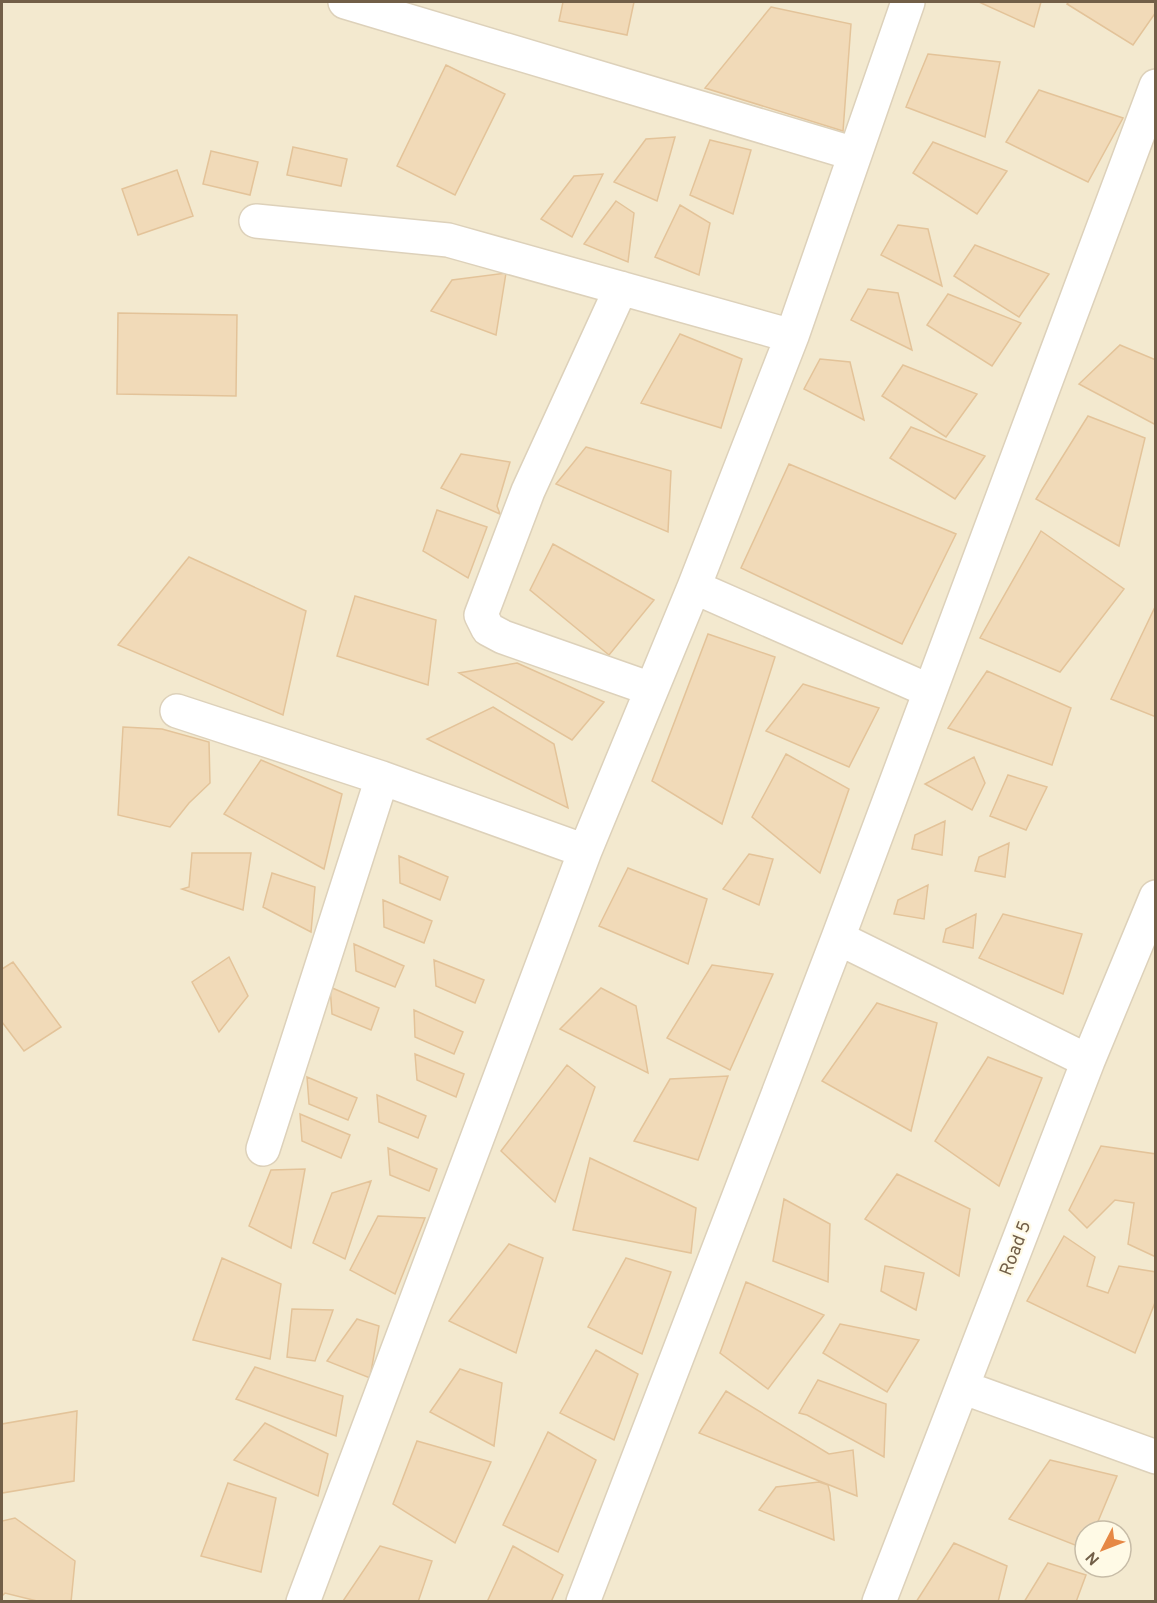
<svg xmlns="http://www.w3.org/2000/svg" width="1157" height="1603" font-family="Overpass,sans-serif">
<rect width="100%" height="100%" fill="#fcf6e0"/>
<path fill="#f3e9cf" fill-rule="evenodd" d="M2,2H1155V1601L2,1602ZM1085,1531H1121V1567H1085Z"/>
<path fill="#f1dab8" stroke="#e3c399" stroke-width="1.5" d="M563,2H634L627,35L559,21Z
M979,2H1041L1034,27Z
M1069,2H1156V12L1133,45L1067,4Z
M771,7L851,24L843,131L705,88Z
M928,54L1000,62L985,137L906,107Z
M446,65L505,94L455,195L397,166Z
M1039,90L1123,118L1088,182L1006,142Z
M675,137L657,201L614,182L646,139Z
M710,140L751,150L733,214L690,195Z
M933,142L1007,171L977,214L913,173Z
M293,147L347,159L341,186L287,175Z
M211,151L258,162L250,195L203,184Z
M177,170L193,216L138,235L122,189Z
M603,174L572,237L541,219L574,176Z
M616,201L634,213L628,262L584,244Z
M680,205L710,223L699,275L655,257Z
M898,225L928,229L942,286L881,255Z
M975,245L1049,274L1019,317L954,276Z
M506,273L496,335L431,311L452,280Z
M868,289L898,293L912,350L851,320Z
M948,294L1021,323L992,366L927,325Z
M118,313L237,315L236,396L117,394Z
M680,334L742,359L721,428L641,403Z
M1120,345L1156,360V425L1079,384Z
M820,359L850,362L864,420L804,389Z
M903,365L977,394L946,437L882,396Z
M1088,416L1145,438L1119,546L1036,499Z
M911,427L985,456L955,499L890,458Z
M586,447L671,471L668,532L556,484Z
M461,454L510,462L497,506L500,514L441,488Z
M789,464L956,534L902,644L741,568Z
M437,510L487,527L468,578L423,551Z
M1041,531L1124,589L1060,672L980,638Z
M553,544L654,600L609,655L530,590Z
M189,557L306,611L283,715L118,645Z
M355,596L436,620L428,685L337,656Z
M1155,607H1156V717L1111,699Z
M708,634L775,657L722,824L652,781Z
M517,663L604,702L572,740L459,673Z
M987,671L1071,708L1052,765L948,728Z
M803,684L879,708L849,767L766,731Z
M493,707L554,744L568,808L427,739Z
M123,727L162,729L209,742L210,783L189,803L170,827L118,815Z
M786,754L849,789L820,873L752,817Z
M974,757L985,783L972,810L925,784Z
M261,760L342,794L324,869L224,814Z
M1008,775L1047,787L1026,830L990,816Z
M945,821L942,855L912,849L915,835Z
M1009,843L1005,877L975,871L979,857Z
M192,853H251L243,910L182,889L189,887Z
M749,854L773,859L759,905L723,889Z
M399,856L448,877L440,900L400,883Z
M628,868L707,899L688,964L599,926Z
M272,873L315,887L311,932L263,907Z
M928,885L924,919L894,914L898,900Z
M383,900L432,921L424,943L384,927Z
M976,914L973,948L943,942L946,929Z
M1003,914L1082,934L1063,994L979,958Z
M354,944L404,966L395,987L356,971Z
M229,957L248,996L219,1032L192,982Z
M434,960L484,980L475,1003L436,986Z
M13,962L61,1027L24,1051L2,1022V969Z
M712,965L773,974L730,1070L667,1038Z
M330,987L379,1008L371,1030L332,1014Z
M601,988L636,1006L648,1073L560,1029Z
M877,1003L937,1023L911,1131L822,1081Z
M414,1010L463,1032L454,1054L415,1037Z
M415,1054L464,1074L456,1097L417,1080Z
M988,1057L1042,1078L999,1186L935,1141Z
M567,1065L595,1087L555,1202L501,1151Z
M728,1076L698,1160L634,1141L670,1079Z
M307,1077L357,1098L348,1120L309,1104Z
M377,1095L426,1116L418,1138L379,1122Z
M300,1114L350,1135L341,1158L302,1141Z
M1101,1146L1156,1154V1257L1128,1244L1134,1203L1115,1200L1087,1228L1069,1210Z
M388,1148L437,1169L429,1191L390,1175Z
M590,1158L696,1208L691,1253L573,1230Z
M305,1169L291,1248L249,1226L271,1170Z
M897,1174L970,1209L959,1276L865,1219Z
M371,1181L345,1259L313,1243L332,1193Z
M784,1199L830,1224L828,1282L773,1261Z
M378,1216L425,1218L395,1294L350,1270Z
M1064,1236L1095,1257L1087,1286L1108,1293L1119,1266L1156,1272V1300L1135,1353L1027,1301Z
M509,1244L543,1258L516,1353L449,1321Z
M222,1258L281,1284L270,1359L193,1340Z
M626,1258L671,1272L642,1354L588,1327Z
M885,1266L924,1273L916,1310L881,1291Z
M746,1282L824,1315L768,1389L720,1353Z
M292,1309L333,1310L315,1361L287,1357Z
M357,1319L379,1326L370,1378L327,1361Z
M840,1324L919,1340L887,1392L823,1353Z
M596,1350L638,1374L614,1440L560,1413Z
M255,1367L343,1396L336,1436L236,1399Z
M460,1369L502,1383L494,1446L430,1412Z
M818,1380L886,1404L884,1457L807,1415L799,1413Z
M726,1391L829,1454L853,1450L857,1496L699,1433Z
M77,1411L74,1481L2,1493V1424Z
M265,1423L328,1454L318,1496L234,1460Z
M548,1432L596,1460L558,1552L503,1525Z
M417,1441L491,1462L455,1543L393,1504Z
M1050,1460L1117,1476L1094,1531H1085V1549L1009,1519Z
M819,1482L828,1485L830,1493L834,1540L759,1510L776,1487Z
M228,1483L276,1498L261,1572L201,1556Z
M15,1518L75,1561L71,1602H41L5,1593L2,1596V1521Z
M954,1543L1007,1566L998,1602H916Z
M380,1546L432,1561L418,1602L343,1601Z
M513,1546L563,1575L551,1602H487Z
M1048,1563L1086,1575L1076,1602H1024Z"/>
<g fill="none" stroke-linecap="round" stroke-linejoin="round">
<defs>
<path id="minor" d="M345,2L855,154
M256,221L448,240L792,336
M621,288L528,491L481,615L488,629L503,637L651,689
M694,587L930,691
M177,711L382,778L585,851
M838,938L1088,1061
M263,1149L382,778
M962,1387L1156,1457
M303,1602L585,851L694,587L792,336L908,2
M583,1602L838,938L1156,86
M879,1602L1088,1061L1156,897"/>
</defs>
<use href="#minor" stroke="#ddd1ba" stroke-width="36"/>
<use href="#minor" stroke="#fff" stroke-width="33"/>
</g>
<g text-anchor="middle" stroke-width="4.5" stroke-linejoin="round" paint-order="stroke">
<g font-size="18" fill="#725f48" stroke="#fffae6">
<text transform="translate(1015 1248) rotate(-69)" y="6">Road 5</text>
</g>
</g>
<rect width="1157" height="1603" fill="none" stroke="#725f48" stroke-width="6"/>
<g transform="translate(1103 1549) rotate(228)"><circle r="28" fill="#fffae6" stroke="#c7bca7" stroke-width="1.5"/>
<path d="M0-4.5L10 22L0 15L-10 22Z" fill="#e68845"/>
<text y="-9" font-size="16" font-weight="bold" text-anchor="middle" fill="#725f48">N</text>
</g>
</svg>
